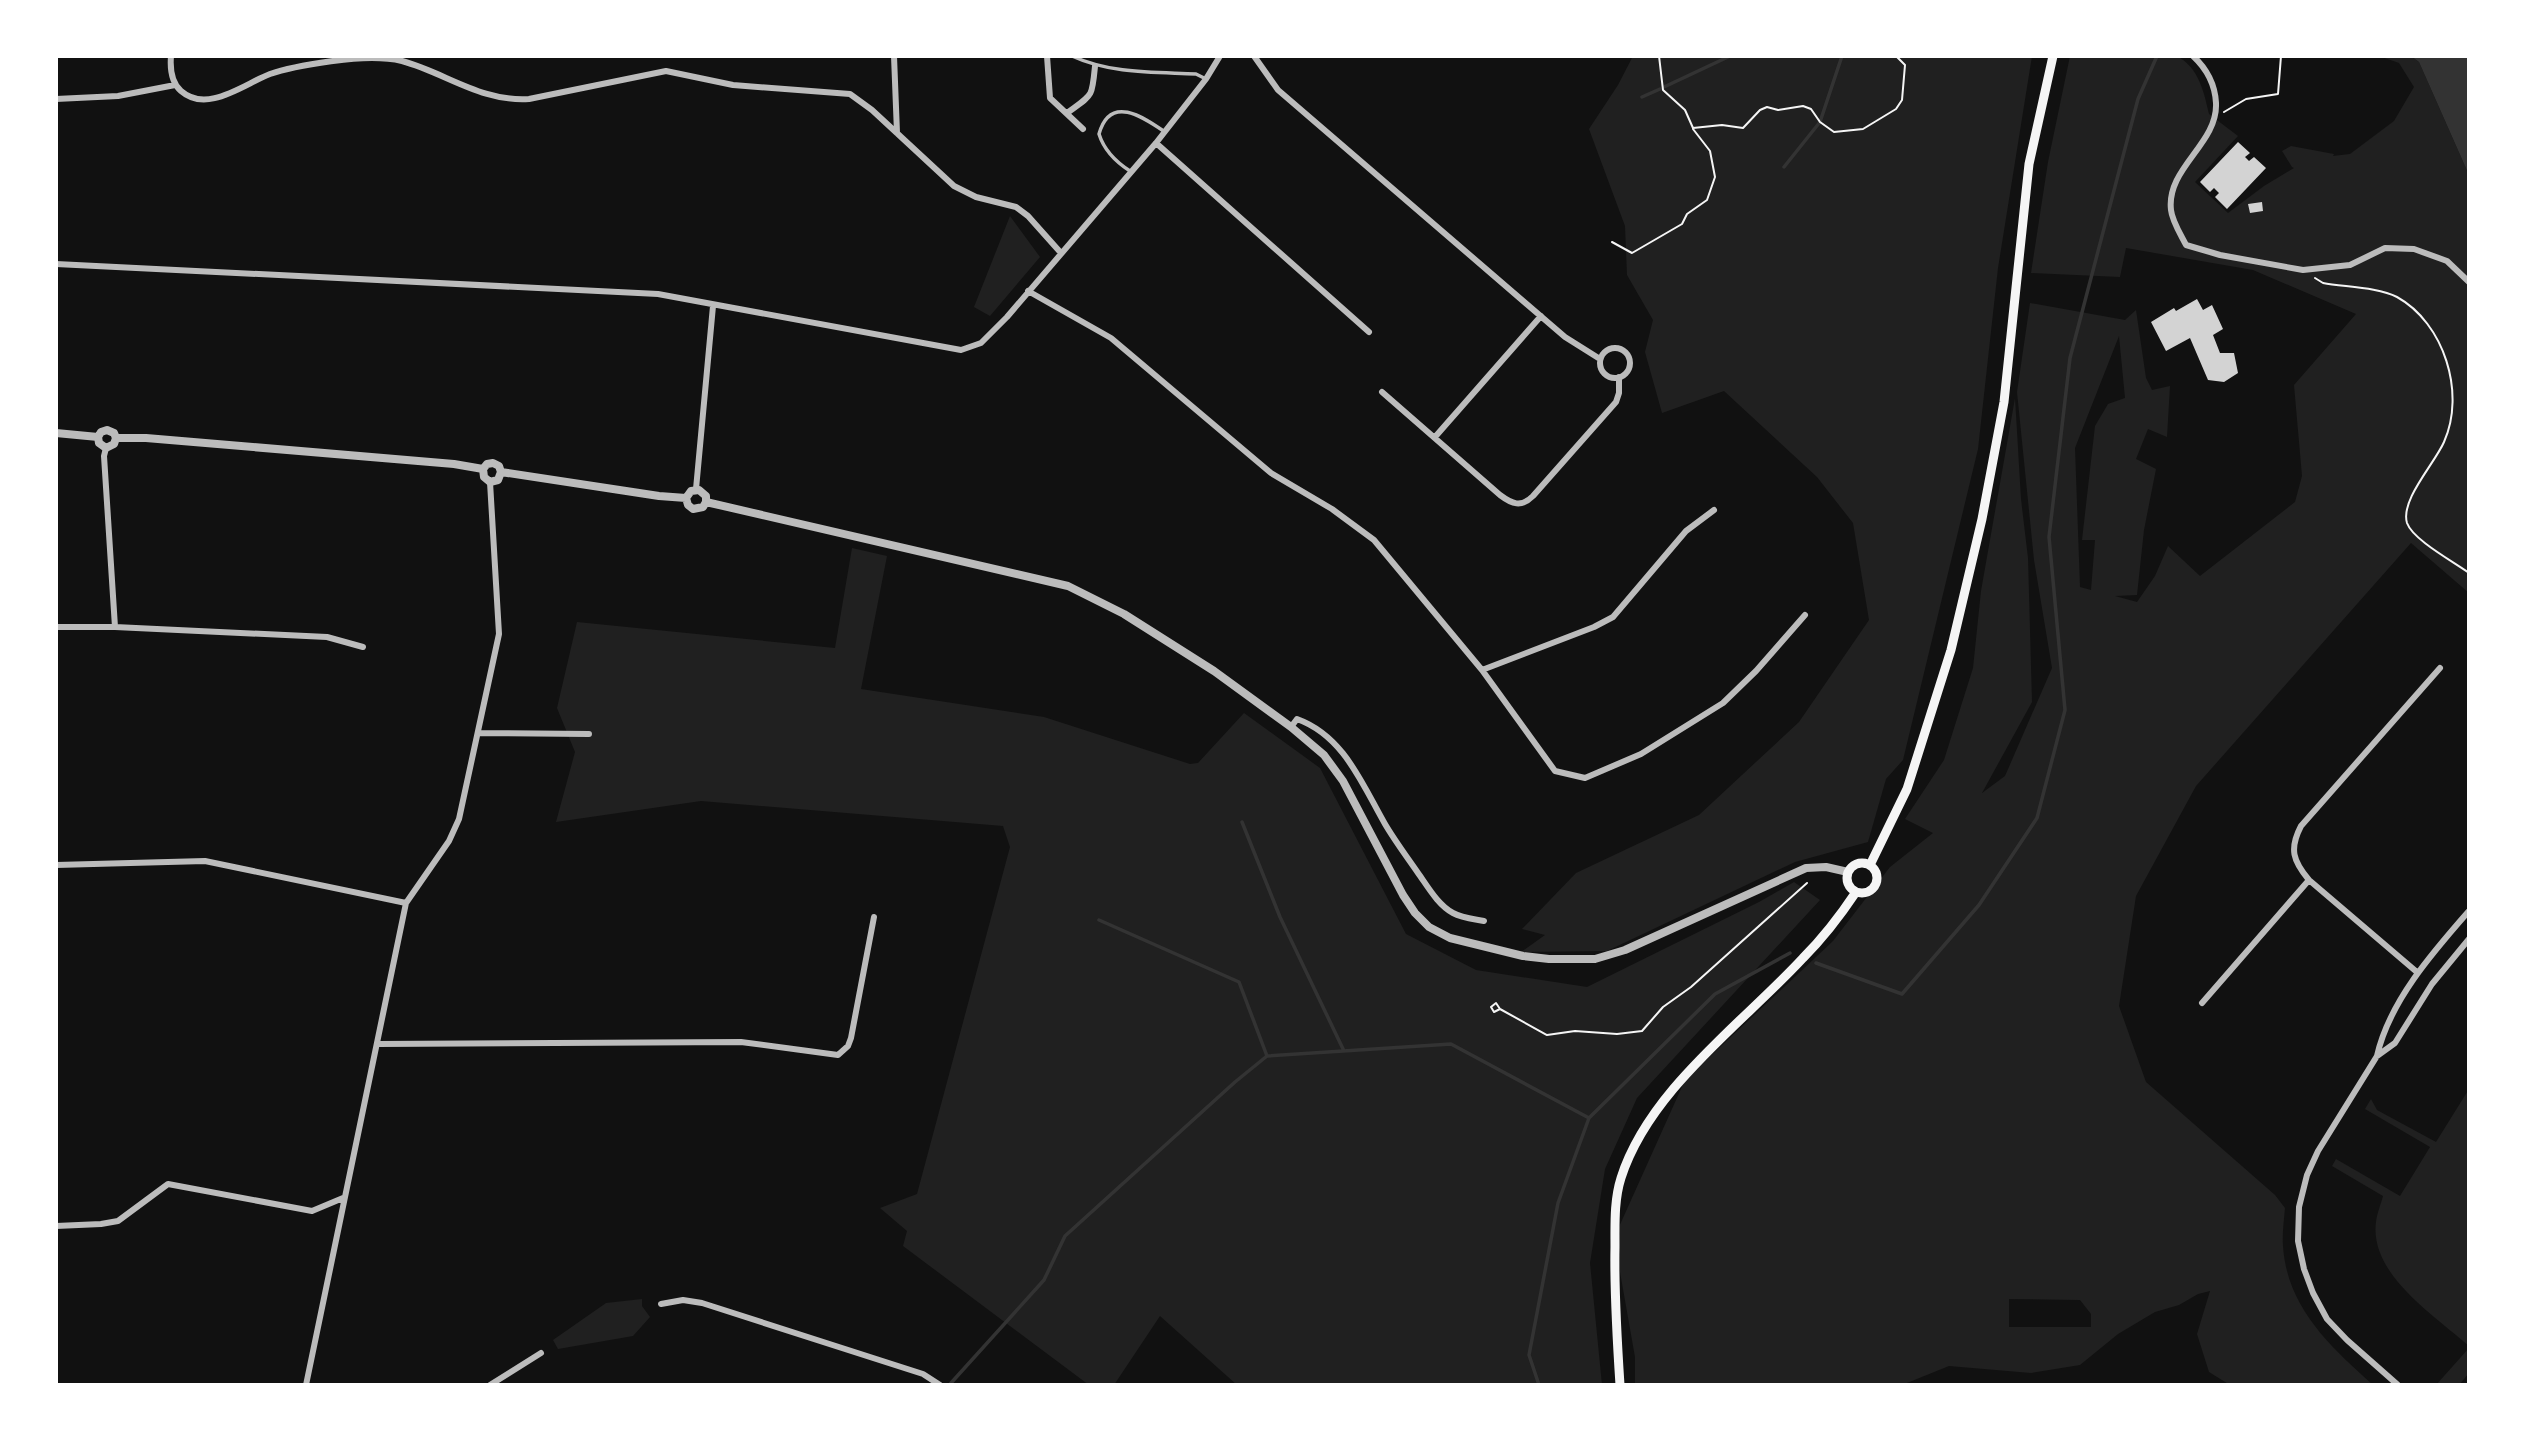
<svg xmlns="http://www.w3.org/2000/svg" width="2525" height="1441" font-family="Jost,sans-serif">
<rect width="100%" height="100%" fill="#111"/>
<path fill="#202020" fill-rule="evenodd" d="M1633,56H2032L1998,268L1978,449L1903,760L1886,779L1868,842L1795,862L1607,951L1521,952L1545,935L1522,929L1576,873L1699,815L1799,722L1869,620L1853,523L1817,477L1724,391L1662,413L1645,352L1653,320L1627,275L1625,226L1589,129L1618,85Z
M2070,56H2177C2199,68 2204,92 2209,114L2238,136L2195,182L2228,213L2264,186L2294,168L2292,167L2282,151L2291,146L2334,154L2333,156L2350,154L2394,121L2414,87L2399,63L2379,56H2411L2419,62L2469,175V593L2411,543L2196,786L2136,896L2119,1006L2146,1082L2275,1195L2285,1208C2284,1220 2282,1234 2283,1246C2287,1308 2331,1347 2373,1385H2230L2209,1372L2197,1334L2210,1291L2198,1294L2179,1305L2155,1312L2118,1334L2080,1365L2031,1373L1949,1366L1902,1385H1635V1357L1614,1238L1685,1080L1833,941L1890,867L1933,833L1905,819L1944,760L1973,668L1981,591L2015,398L2021,499L2028,558L2032,702L1982,793L2005,776L2052,668L2034,560L2017,392L2030,303L2125,320L2136,310L2146,378L2152,390L2170,386L2167,437L2148,429L2136,459L2156,469L2144,530L2137,595L2115,596L2137,602L2155,576L2168,546L2200,576L2295,502L2302,476L2294,385L2356,314L2253,270L2126,248L2120,277L2031,273L2048,162ZM2119,336L2125,398L2108,404L2095,426L2082,540H2095L2091,590L2080,587L2075,448ZM2009,1299L2080,1300L2091,1314V1327H2009Z
M1010,216L1040,257L990,316L974,307Z
M852,548L887,556L861,689L1044,717L1190,764L1198,763L1244,713L1320,768L1406,934L1476,970L1587,987L1759,902L1794,882L1820,900L1637,1098L1605,1169L1590,1263L1602,1385H1237L1160,1316L1114,1385H1089L903,1246L907,1231L880,1208L917,1194L1010,847L1003,826L701,801L556,822L575,752L557,708L577,622L835,648Z
M2469,1089V1346C2435,1316 2369,1274 2376,1222C2377,1213 2381,1204 2383,1196L2332,1166L2336,1159L2400,1196L2430,1147L2365,1109L2371,1099L2377,1110L2436,1142Z
M642,1299V1306L650,1317L633,1336L558,1349L553,1340L606,1303Z
M2469,1348V1373L2459,1385H2436Z"/>
<path fill="#333" d="M2411,56H2469V175L2419,62Z"/>
<g fill="none" stroke-linecap="round" stroke-linejoin="round">
<path stroke="#333" stroke-width="3.5" d="M1664,87L1730,56
M1642,97L1660,89
M1784,167L1820,122L1842,56
M1242,822L1280,917L1344,1051
M1099,920L1239,982L1267,1056L1451,1044L1589,1118
M1816,963L1902,994L1979,905L2037,818L2065,710L2049,537L2070,358L2138,99L2157,56
M951,1383L1044,1280L1065,1236L1235,1082L1267,1056
M1539,1385L1529,1355L1558,1203L1589,1118L1715,994L1790,953"/>
</g>
<path fill="#d3d3d3" d="M2238,142L2250,153L2245,157L2249,161L2254,157L2266,168L2227,209L2215,197L2219,193L2214,188L2210,192L2200,182Z
M2262,202L2263,211L2250,213L2248,204Z
M2197,299L2203,310L2212,305L2223,329L2213,335L2220,353H2234L2238,373L2224,382L2208,380L2190,338L2166,351L2151,322L2174,308L2176,311Z"/>
<g fill="none" stroke-linecap="round" stroke-linejoin="round">
<path stroke="#f5f5f5" stroke-width="2" d="M1659,56L1663,90L1685,110L1693,128L1722,125L1743,128L1760,110L1767,107L1778,110L1803,106L1811,109L1820,122L1834,132L1863,129L1896,109L1902,100L1905,65L1896,56
M2224,112L2246,99L2278,94L2281,56
M1612,242L1632,253L1682,224L1687,214L1707,200L1715,177L1710,151L1693,129
M2315,278L2323,283C2344,287 2378,287 2397,297C2444,323 2466,393 2444,442C2435,463 2400,500 2407,523C2413,540 2454,562 2469,573
M1500,1009L1496,1003L1491,1007L1494,1012L1500,1009L1547,1035L1575,1031L1617,1034L1642,1031L1663,1007L1691,987L1807,883"/>
<path stroke="#bcbcbc" stroke-width="3.5" d="M1072,56C1111,74 1154,72 1196,74L1206,79
M1130,171C1116,162 1104,150 1099,134C1110,94 1143,117 1165,132"/>
<path stroke="#bcbcbc" stroke-width="6" d="M171,56C170,68 171,82 181,91C207,114 244,84 270,74C290,67 312,64 333,61C355,58 380,56 402,61C446,73 481,102 529,99L666,71L733,85L850,94L872,110L954,186L976,197L1016,207L1028,216L1061,253
M894,56L897,133
M1047,56L1050,98L1083,129
M1254,56L1278,90L1565,337L1600,359
M2193,56C2207,69 2215,83 2216,103C2218,144 2166,168 2171,210C2172,221 2181,235 2186,245L2220,255L2303,270L2350,265L2385,248L2414,249L2447,261L2469,282
M56,99L118,96L175,85
M1067,113C1093,94 1092,98 1095,66
M1156,143L1369,332
M56,264L658,294L961,350L981,343L1007,317L1156,143L1206,79L1220,56
M1028,291L1111,338L1271,473L1332,509L1374,540L1482,670L1555,771L1585,778L1641,754L1723,703L1756,671L1805,615
M1600 363a15 15 0 1 1 30 0a15 15 0 1 1-30 0Z
M1382,392L1500,495C1512,504 1521,508 1533,496L1616,402L1619,393V377
M1435,437L1541,316
M106,448L104,456L115,627
M696,489L713,306
M56,627H115L327,637L363,647
M1482,670L1594,627L1613,617L1686,531L1714,510
M1291,727L1297,719C1344,736 1362,784 1385,824C1395,841 1407,857 1418,873C1428,887 1438,905 1453,913C1462,918 1474,919 1484,921
M479,733L589,734
M56,865L205,861L406,903
M2418,973L2309,880C2293,861 2289,849 2301,826L2440,668
M2202,1003L2309,880
M378,1044L741,1042L838,1055L848,1046L851,1038L874,917
M2377,1056C2389,1002 2433,952 2469,911
M56,1226L101,1224L118,1221L168,1184L312,1211L343,1198
M661,1304L683,1300L702,1303L923,1374L940,1385
M306,1385L406,903L449,841L459,819L499,634L490,482
M490,1385L541,1353
M2398,1385L2347,1340L2327,1319L2313,1293L2304,1269L2298,1241L2299,1207L2307,1175L2318,1151L2377,1056L2395,1043L2432,984L2469,939"/>
<path stroke="#bcbcbc" stroke-width="8" d="M56,433L98,437
M98,437L99,443L106,448L114,444L116,438
M98,437L101,432L107,430L114,433L116,438
M116,438H146L454,464L483,469
M483,469L484,477L490,482L498,480L501,472
M483,469L487,464L493,463L499,466L501,472
M501,472L659,496L686,498
M686,498L691,491L699,490L706,496V502
M686,498L688,505L693,509L703,507L706,502
M706,502L1068,586L1124,614L1214,671L1291,727L1324,755L1343,781L1403,895L1415,913L1429,927L1450,938L1523,956L1549,959H1595L1625,950L1806,868L1826,867L1848,872"/>
<path stroke="#f5f5f5" stroke-width="9" d="M1847 878a15 15 0 1 1 30 0a15 15 0 1 1-30 0Z
M1870,865L1907,789L1951,650L1982,519L2004,402L2029,164L2053,56
M1620,1385C1617,1339 1614,1293 1615,1247C1615,1224 1614,1200 1621,1178C1649,1090 1742,1024 1803,958C1823,938 1840,916 1856,892"/>
</g>
<rect width="2525" height="1441" fill="none" stroke="#ffffff" stroke-width="116"/>
</svg>
